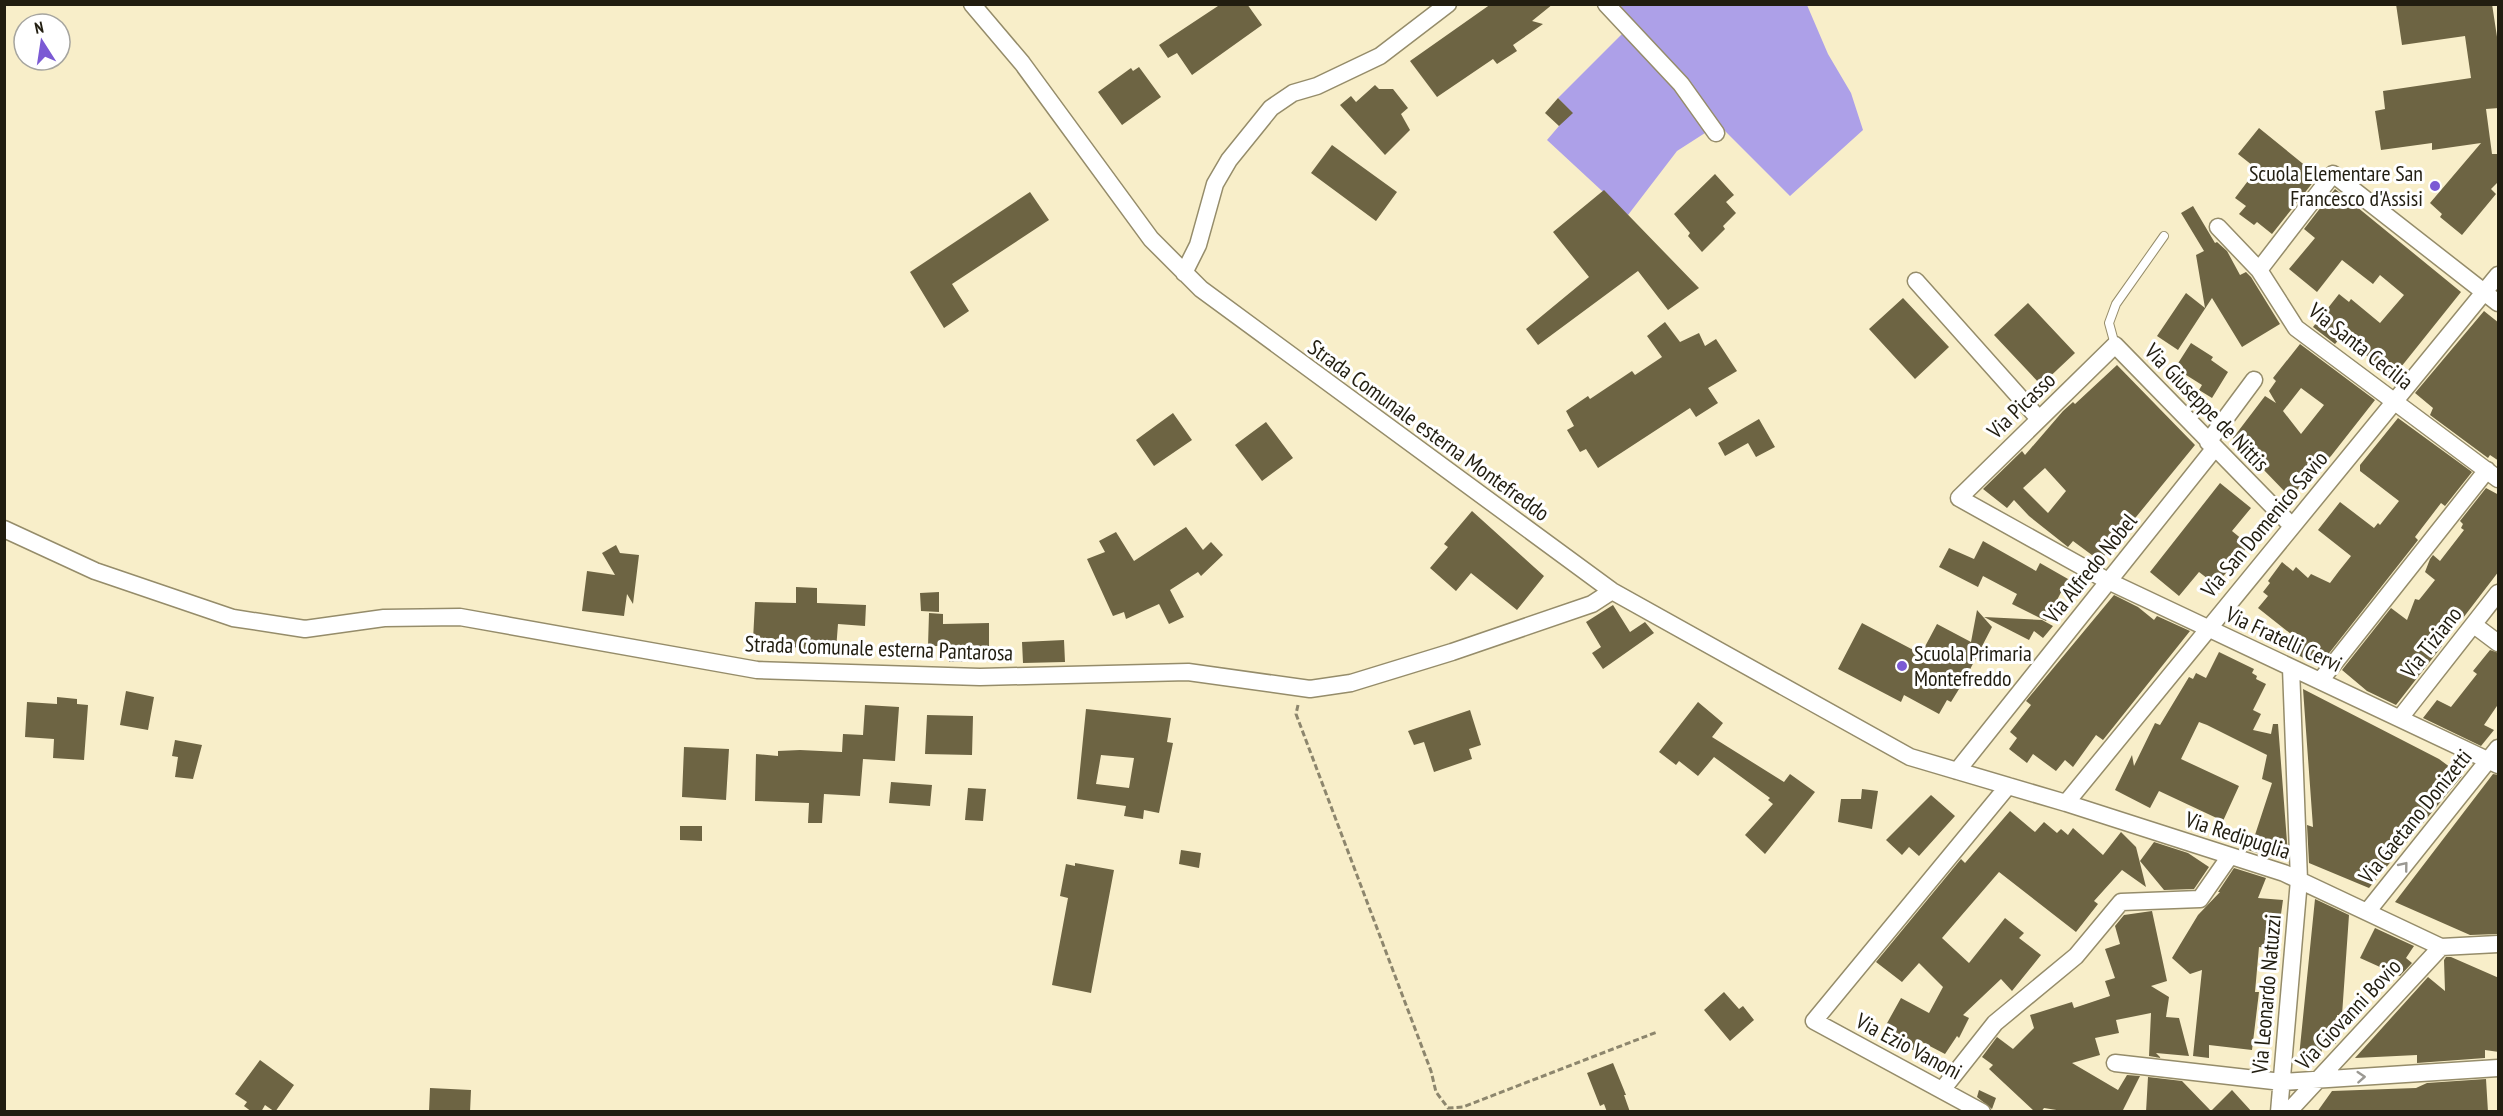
<svg xmlns="http://www.w3.org/2000/svg" width="2503" height="1116" font-family="'PT Sans Narrow',sans-serif">
<rect width="100%" height="100%" fill="#f8eec9"/>
<path fill="#ada0e8" d="M1624,4L1807,5L1828,54L1851,93L1863,130L1790,196L1716,122L1705,133L1677,151L1628,215L1547,140L1571,112L1558,98L1622,34L1617,10Z"/>
<path fill="#6d6443" fill-rule="evenodd" d="M1221,4H1247L1262,25L1192,75L1177,53L1168,58L1159,45Z
M1491,4H1553L1532,21L1543,24L1513,45L1517,51L1497,64L1493,59L1437,97L1410,61Z
M2396,4H2492L2499,50V108L2486,109L2492,154H2499V181L2491,189L2496,194L2462,235L2440,217L2442,214L2430,203L2481,143L2432,150V143L2381,150L2375,111L2385,109L2383,91L2471,78L2465,36L2402,45Z
M1139,67L1161,97L1122,125L1098,92L1131,68L1133,71Z
M1375,85L1379,89H1393L1408,108L1401,114L1410,130L1385,155L1340,105L1351,96L1356,102Z
M1558,98L1573,113L1559,126L1545,113Z
M2259,128L2318,176L2272,234L2257,222L2254,225L2239,214L2246,206L2235,198L2257,169L2238,154Z
M1332,145L1397,192L1376,221L1311,173Z
M1715,174L1734,195L1726,202L1736,213L1723,226L1725,229L1702,252L1688,236L1690,233L1674,214Z
M2335,189L2461,292L2393,377L2342,336L2335,344L2313,327L2339,294L2349,302L2351,299L2380,323L2404,295L2380,275L2373,284L2342,260L2317,292L2289,269L2315,238L2304,229Z
M1604,190L1699,288L1668,310L1638,271L1538,345L1526,329L1589,277L1553,232Z
M1030,192L1049,220L952,284L969,311L944,328L910,272Z
M2193,206L2215,243L2217,242L2227,251L2240,275L2246,272L2251,277L2280,324L2242,347L2212,298L2178,350L2157,336L2186,293L2205,308L2196,255L2204,251L2181,213Z
M1903,298L1949,347L1915,379L1869,329Z
M2028,303L2075,353L2041,385L1994,335Z
M2484,311L2499,323V461L2490,455L2488,458L2430,415L2433,408L2415,393Z
M1665,322L1680,342L1699,333L1705,346L1716,339L1737,371L1708,388L1718,403L1696,417L1690,408L1598,468L1586,449L1580,452L1567,430L1574,426L1566,411L1588,396L1590,399L1632,371L1635,375L1662,357L1647,336Z
M2191,343L2213,357L2211,360L2228,372L2212,398L2199,390L2202,385L2175,368Z
M2300,344L2375,400L2331,456L2290,497L2233,438L2265,396L2276,403L2269,391L2276,381L2273,378ZM2301,388L2324,405L2301,434L2283,411Z
M2117,365L2195,445L2100,561L2073,541L2068,547L2029,516L2014,500L2007,508L1983,489L2022,451L2025,455L2063,411L2073,402L2075,404ZM2045,468L2066,491L2048,513L2023,488Z
M1173,413L1192,440L1154,466L1136,440Z
M2398,418L2472,472L2445,506L2441,503L2415,537L2418,540L2319,666L2281,646L2291,634L2258,608L2268,596L2263,592L2270,583L2268,581L2282,562L2293,571L2296,567L2308,578L2311,574L2330,583L2339,571L2351,556L2318,530L2340,502L2374,528L2378,523L2380,525L2399,501L2360,471V465Z
M1759,419L1775,447L1756,457L1748,443L1725,456L1718,443Z
M1266,422L1293,458L1262,481L1235,445Z
M2220,483L2251,508L2232,531L2249,545L2216,585L2199,572L2179,596L2150,572Z
M2486,488L2499,495V571L2463,618L2458,613L2434,640L2442,646L2396,705L2367,691L2342,670L2391,608L2407,620L2415,599L2419,600L2435,580L2425,572L2430,559L2433,555L2440,561L2464,530L2461,528L2463,524L2460,521Z
M1472,511L1544,576L1517,610L1471,573L1456,591L1430,568L1448,547L1444,544Z
M1186,527L1203,550L1211,542L1223,555L1201,576L1198,572L1170,590L1184,617L1169,624L1159,604L1126,619L1124,612L1113,616L1087,559L1105,552L1099,541L1116,532L1134,561Z
M1983,541L2036,571L2040,563L2068,579L2046,621L2012,604L2017,594L1983,576L1978,587L1939,567L1949,548L1974,559Z
M616,545L620,553L639,555L633,604L627,594L624,616L582,611L587,571L615,575L602,553Z
M796,587L817,588V603L866,605L865,626L838,624L836,650L818,649V653H803L804,648L791,647V642L753,640L755,602L796,603Z
M939,592V612L921,611L920,593Z
M2114,595L2138,607L2154,620L2157,616L2190,631L2103,740L2096,735L2073,767L2065,760L2056,771L2033,754L2027,763L2009,749L2017,738L2010,732L2031,705L2026,701Z
M1613,605L1630,632L1645,622L1654,633L1603,669L1592,653L1601,647L1586,622Z
M1977,610L1992,627L1964,681L1951,702L1947,700L1939,714L1904,695L1901,702L1838,669L1862,623L1921,654L1937,624L1971,642Z
M929,613L943,614V624L989,623V661L949,662V646H928Z
M1984,617L2042,620L2053,626L2043,638L2034,631L2029,640Z
M1064,640L1065,662L1023,663L1022,642Z
M2490,650L2499,653V703L2484,725L2494,730L2481,746L2423,718L2437,700L2451,707L2477,674L2473,671Z
M2219,652L2254,669L2252,673L2257,676L2256,679L2266,684L2253,710L2261,714L2253,730L2271,734L2273,724H2278L2288,855L2276,850L2273,858L2248,850L2257,840L2254,838L2272,783L2262,779L2267,755L2207,725L2199,722L2181,759L2239,786L2223,821L2159,791L2150,808L2115,790L2132,755L2134,766L2155,723L2160,725L2189,677L2193,679L2196,673L2206,678Z
M2303,689L2439,759L2462,776L2369,888L2309,863L2307,825L2313,827Z
M126,691L154,697L148,730L120,725Z
M57,697L77,699V704L88,705L84,760L53,758L54,739L25,737L27,702L57,704Z
M1698,702L1723,723L1712,737L1784,782L1790,774L1815,792L1765,854L1745,835L1773,804L1768,800L1770,798L1714,757L1698,776L1679,761L1676,765L1659,752Z
M865,705L899,707L895,761L863,759L860,796L824,794L822,823H808L809,803L755,801L756,754L778,756V751L800,750L842,752L843,734L863,735Z
M1086,709L1171,718L1167,742L1173,743L1159,813L1144,810L1143,819L1124,816L1126,806L1077,799ZM1101,755L1134,758L1129,788L1096,784Z
M1470,710L1481,745L1469,749L1472,759L1434,772L1424,742L1414,745L1408,731Z
M927,715L973,716L972,755L925,754Z
M175,740L202,745L193,779L175,777L178,757L172,756Z
M684,747L729,749L726,800L682,797Z
M2493,774L2499,775V934L2470,935L2395,902Z
M891,782L932,785L930,806L889,803Z
M968,788L986,789L983,821L965,820Z
M1862,789L1878,791L1872,829L1838,822L1841,799H1861Z
M1931,795L1955,816L1919,856L1909,847L1902,855L1886,840Z
M2010,811L2035,832L2044,822L2057,833L2061,829L2068,835L2073,828L2103,855L2121,832L2136,847L2146,887L2122,870L2094,901L2098,904L2076,932L1999,872L1942,938L1969,963L2005,918L2024,933L2019,938L2041,955L2012,991L2001,979L1963,1015L1969,1018L1959,1038L1957,1036L1945,1054L1920,1041L1915,1051L1881,1034L1901,998L1929,1013L1943,987L1919,963L1902,982L1876,962L1961,859L1965,863Z
M680,826H702V841L680,840Z
M2154,842L2188,853L2209,867L2194,889L2164,890L2140,861Z
M1181,850L1201,853L1199,868L1179,864Z
M1075,863L1114,870L1091,993L1052,985L1068,898L1060,896L1066,864L1075,866Z
M2234,868L2266,878L2258,898L2283,900L2276,949L2259,947L2255,992H2259L2252,1050L2209,1045V1058L2193,1056L2202,970L2190,974L2172,958L2198,915L2220,892H2218Z
M2315,899L2349,915L2342,1015H2337L2336,1044L2323,1043L2320,1061L2299,1057Z
M2152,911L2167,981L2151,986L2169,997L2166,1017L2179,1018L2189,1056L2156,1053L2161,1058L2149,1056L2151,1013L2116,1020L2119,1033L2095,1038L2100,1055L2072,1063L2118,1090L2127,1075L2140,1076L2122,1112H2069L2044,1108L2041,1112H2035L1989,1069L1993,1065L1982,1057L1997,1037L2013,1049L2034,1028L2030,1015L2072,1002L2074,1008L2110,996L2105,981L2115,978L2105,949L2120,944L2115,926L2124,915Z
M2375,928L2414,946L2406,958L2412,963L2400,976L2360,958Z
M2446,957H2451L2499,978V1052L2485,1050V1058L2417,1063V1055L2355,1058L2428,977L2445,991L2444,960Z
M1724,992L1739,1009L1743,1006L1754,1020L1730,1041L1704,1010Z
M260,1060L294,1085L275,1112L265,1105L261,1112H252L244,1106L247,1102L235,1094Z
M1613,1063L1626,1095H1624L1630,1112H1607L1604,1104L1600,1106L1587,1073Z
M2148,1077L2182,1081L2211,1111L2232,1090L2252,1112H2146Z
M2486,1079L2488,1112H2317L2332,1091L2416,1088L2427,1083Z
M430,1088L471,1090L470,1112H429Z
M1979,1090L1996,1098L1992,1109L1977,1097Z"/>
<g fill="none" stroke-linecap="round" stroke-linejoin="round">
<defs>
<path id="service" d="M2115,345L2109,323L2116,304L2164,236"/>
<path id="minor" d="M972,4L1022,63L1151,239L1201,289L1612,591L1910,757L2066,803L2284,873L2441,947L2498,944
M1606,4L1681,84L1716,133
M2218,227L2259,270L2296,328L2498,479
M2259,270L2333,174L2498,303
M1184,273L1198,245L1215,184L1229,160L1271,108L1293,93L1317,86L1380,56L1448,4
M1916,281L2039,419
M2208,442L2254,380
M2292,526L2115,345L1959,498L2108,581L2498,765
M4,529L95,571L233,618L305,629L384,618L460,617L757,670L980,677L1188,672L1310,689L1351,683L1452,652L1592,604L1612,591
M2474,625L2498,643
M2320,681L2487,470
M2400,718L2498,593
M1957,771L2214,449
M2066,803L2498,275
M2367,912L2498,748
M2115,1063L2282,1082L2498,1068
M1942,1090L1995,1023L2076,956L2121,902L2200,899L2230,856
M1982,1112L1814,1021L2008,786
M2279,1112L2299,880L2291,668
M2288,1112L2441,947"/>
</defs>
<use href="#service" stroke="#958c6a" stroke-width="10"/>
<use href="#minor" stroke="#958c6a" stroke-width="19"/>
<path stroke="#8d866d" stroke-width="3" stroke-dasharray="6 3" stroke-linecap="butt" d="M1298,705L1296,714L1431,1071L1436,1092L1448,1108L1463,1107L1657,1032"/>
<use href="#service" stroke="#fff" stroke-width="8"/>
<use href="#minor" stroke="#fff" stroke-width="16"/>
</g>
<defs><path id="oneway-chevron" d="M-2-3.5L2.5 0L-2 3.5" fill="none" stroke-width="1.6" stroke-linecap="round" stroke-linejoin="round" transform="scale(1.5)"/></defs>
<g stroke="#9b9993">
<use href="#oneway-chevron" transform="translate(2404 866) rotate(-51)"/>
<use href="#oneway-chevron" transform="translate(2361 1077) rotate(-4)"/>
</g>
<g fill="#7b5ad4" stroke="#fff" stroke-width="2">
<circle cx="2435" cy="186" r="6"/>
<circle cx="1902" cy="666" r="6"/>
</g>
<g text-anchor="middle" stroke-width="6" stroke-linejoin="round" paint-order="stroke">
<g font-size="22" fill="#211d10" stroke="#fff" text-anchor="end">
<text x="2423" y="181">Scuola Elementare San<tspan x="2423" dy="25">Francesco d'Assisi</tspan></text>
<text x="1914" y="661" text-anchor="start">Scuola Primaria<tspan x="1914" dy="25">Montefreddo</tspan></text>
</g>
<g font-size="22" fill="#211d10" stroke="#fff">
<text transform="translate(2361 346) rotate(38)" y="8">Via Santa Cecilia</text>
<text transform="translate(2021 405) rotate(-44)" y="8">Via Picasso</text>
<text transform="translate(2207 407) rotate(46)" y="8">Via Giuseppe de Nittis</text>
<text transform="translate(1429 430) rotate(36)" y="8">Strada Comunale esterna Montefreddo</text>
<text transform="translate(2264 524) rotate(-50)" y="8">Via San Domenico Savio</text>
<text transform="translate(2090 568) rotate(-51)" y="8">Via Alfredo Nobel</text>
<text transform="translate(2284 639) rotate(25)" y="8">Via Fratelli Cervi</text>
<text transform="translate(2431 642) rotate(-52)" y="8">Via Tiziano</text>
<text transform="translate(879 648) rotate(2)" y="8">Strada Comunale esterna Pantarosa</text>
<text transform="translate(2415 816) rotate(-51)" y="8">Via Gaetano Donizetti</text>
<text transform="translate(2238 835) rotate(18)" y="8">Via Redipuglia</text>
<text transform="translate(2266 994) rotate(-85)" y="8">Via Leonardo Natuzzi</text>
<text transform="translate(2348 1014) rotate(-47)" y="8">Via Giovanni Bovio</text>
<text transform="translate(1909 1046) rotate(28)" y="8">Via Ezio Vanoni</text>
</g>
</g>
<rect width="2503" height="1116" fill="none" stroke="#211d10" stroke-width="12"/>
<g transform="translate(42 42) rotate(348)"><circle r="28" fill="#ffffff" stroke="#a6a59f" stroke-width="1.5"/>
<path d="M0-4.5L10 22L0 15L-10 22Z" fill="#7b5ad4"/>
<text y="-9" font-size="16" font-weight="bold" text-anchor="middle" fill="#211d10">N</text>
</g>
</svg>
